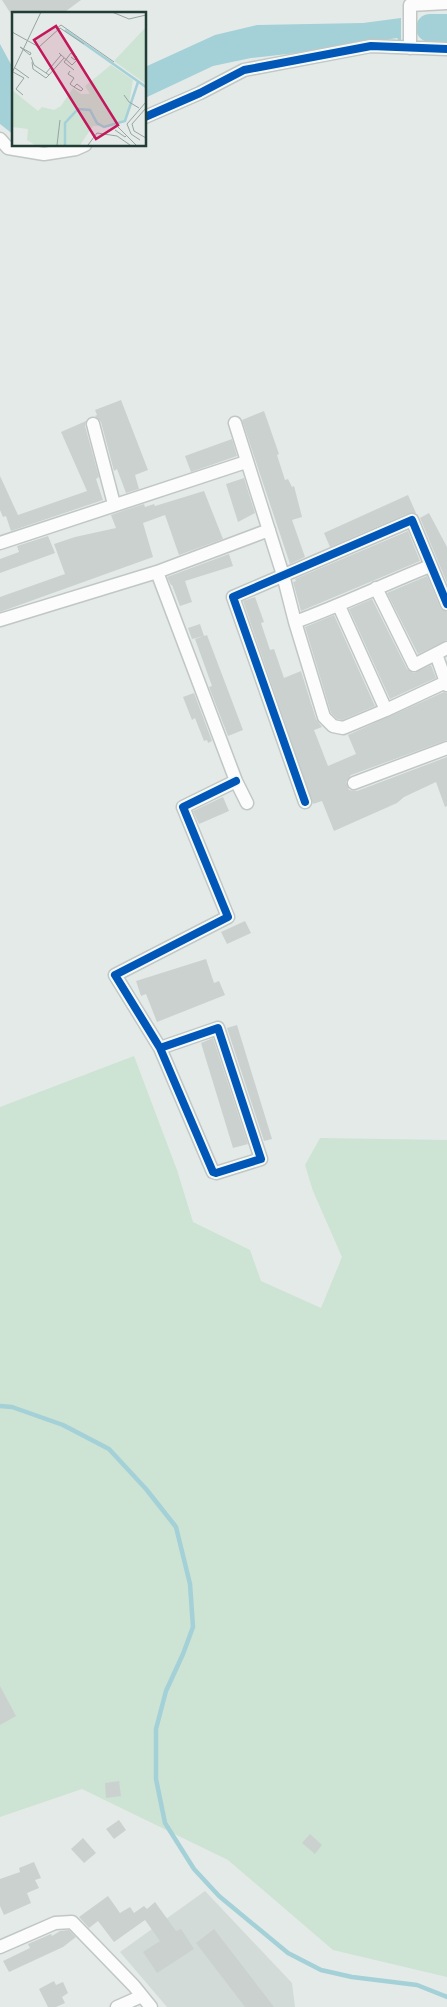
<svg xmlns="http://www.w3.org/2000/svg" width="447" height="2007" font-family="'IBM Plex Sans',sans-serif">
<rect width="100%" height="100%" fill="#e4eae7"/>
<path fill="#d2dbd7" d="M205,1891L292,1983L295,2007H167L120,1952Z"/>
<path fill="#cde3d4" d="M134,1056L177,1170L193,1222L250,1250L261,1281L321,1308L342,1257L313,1191L305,1165L320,1138L447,1140V1977L333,1950L228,1860L82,1789L0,1817V1107Z"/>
<path fill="#a4d0d8" d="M401,18V43L397,38L323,50L251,58L213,66L145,98V67L215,35L257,25L363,23Z
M0,44L14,70V135L0,124Z"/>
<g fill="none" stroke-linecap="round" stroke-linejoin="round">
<path stroke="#a4d0d8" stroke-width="4.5" d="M0,1406L12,1407L63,1425L109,1449L146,1489L176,1527L190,1584L193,1627L183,1654L166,1691L156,1729V1779L165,1823L194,1869L219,1896L288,1953L321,1970L352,1977L417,1985L447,1997"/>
<path stroke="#a4d0d8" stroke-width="28" d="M430,28H447"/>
</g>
<path fill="#cbd1cf" d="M2,0H81L62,14H11Z
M121,400L148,470L135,475L139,489L126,493L117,469L114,471L101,422L95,416L97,415L95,410Z
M264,411L279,454L277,455L285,480L288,479L292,487L294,486L302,517L292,520L305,557L290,564L242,420Z
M86,421L85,426L99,477L96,479L103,500L11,531L6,516L3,517L0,510V476L18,515L87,491L61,432Z
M232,439L237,456L191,472L185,456Z
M244,478L255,513L238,522L226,484Z
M204,491L223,539L179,555L165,515L143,523L153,557L0,612V597L65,574L54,544L75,537L116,528L111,515L125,510L144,504L145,507L154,504L155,506Z
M408,495L416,513H409L330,547L324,533Z
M429,513L447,547V583L420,518Z
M408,531L420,561L301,611L293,582L296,581L295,579Z
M48,536L55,553L0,573V559L19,552L17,546Z
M229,554L233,566L185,581L192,602L180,606L172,585H171L167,577Z
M427,576L440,607L447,612V640L418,654L387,593Z
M255,597L264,622L261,623L270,650L274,649L284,678L301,671L316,719L322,727L314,730L328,766L356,754L348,735L444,692L447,693V740L351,775L346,782L349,790L357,791L447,757V806L445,807L436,782L404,797L397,803L334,831L322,801L313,804L243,601Z
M372,599L407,669L414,673L431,665L436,678L390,699L349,609Z
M334,615L375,706L342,720L337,719L331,713L305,627Z
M200,624L204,636L192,639L188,628Z
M207,635L243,730L228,736L209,687L212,686L195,639Z
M194,693L212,741L208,743L207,740L204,741L195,718L192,720L183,697Z
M223,797L229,811L199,824L193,811Z
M245,921L251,933L227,944L221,932Z
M206,959L214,983L219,981L225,995L157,1022L146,994L141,996L136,981Z
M237,1025L272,1139L264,1141L227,1028Z
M213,1038L248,1144L233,1148L201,1043Z
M0,1686L16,1716L0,1725Z
M119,1781L121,1796L106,1798L105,1783Z
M119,1820L126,1830L114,1839L106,1829Z
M310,1834L322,1845L315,1854L302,1843Z
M83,1838L96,1853L84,1863L71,1849Z
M34,1862L41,1878L35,1880L39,1888L27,1893L31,1903L4,1915L0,1906V1879L20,1872L19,1868Z
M108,1896L120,1913L130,1907L134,1913L144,1906L147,1909L155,1902L176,1931L181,1929L194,1949L157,1973L143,1952L160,1941L145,1920L114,1942L98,1921L89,1928L79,1917Z
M214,1929L274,2007H245L196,1943Z
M69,1930L76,1937L63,1947L9,1972L3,1961L30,1948L28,1944L51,1934L52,1936L60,1931Z
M54,1981L56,1985L63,1982L68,1993L62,1997L65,2003L56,2007H48L39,1989Z"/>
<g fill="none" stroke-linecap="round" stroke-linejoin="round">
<defs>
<path id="street" d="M410,48V5L447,3
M145,117L200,93L244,70L371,46L447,49
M0,139L8,148L44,154L76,149L85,145
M235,423L283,575L295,622L324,717L333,726L343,728L386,710L446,682
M93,424L114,504
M0,543L246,462
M157,572L236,781L247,803
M376,588L414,665L447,648
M339,606L386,710
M0,620L157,572L269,530
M295,622C341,605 385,584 430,566
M436,654L447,685
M354,783L447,748
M305,802L233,597L412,520L447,604
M160,1048L213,1172L216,1173L261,1159L218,1028L160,1048L115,975L228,917L183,807L236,781
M0,1947L55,1923L72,1922L134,1986L151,2007
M117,2007L142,1996"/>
</defs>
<use href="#street" stroke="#c1c7c4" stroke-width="15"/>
<use href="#street" stroke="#fbfcfb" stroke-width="12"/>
<defs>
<path id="cycleway" d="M145,117L200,93L244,70L371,46L447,49
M305,802L233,597L412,520L447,604
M160,1048L213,1172L216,1173L261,1159L218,1028L160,1048L115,975L228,917L183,807L236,781"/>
</defs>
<use href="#cycleway" stroke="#f2f9f6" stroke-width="11"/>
<use href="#cycleway" stroke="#0057b8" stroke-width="8"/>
</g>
<g transform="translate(12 12)">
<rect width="134" height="134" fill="#e4eae7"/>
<path d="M134,15V72L102,49ZM99,53L121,68L117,92L120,93L114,107L99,114H81L68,133H23L15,128L16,117L0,115V78L26,99L30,95L42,98L49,94L61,76L69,82H78L73,74Z" fill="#cde3d4"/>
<path fill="none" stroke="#a4d0d8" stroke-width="2.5" d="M53,18L134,75M53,133V111L66,97L78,98L85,111L92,115L113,109L126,70"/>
<path fill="none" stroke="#96a5a0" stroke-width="1" d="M100,0L117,7L134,3M44,17L49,13L102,50M0,20L27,35L48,16L72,32M47,41L60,53L65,48M18,43L19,41L8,35L18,43M19,45L22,53L37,63L52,46M59,45L63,48L65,45L59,41L52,50L62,58M20,50L21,57L34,66L37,63M3,56L17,66M58,59L56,62L62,66L58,72L62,75L65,72L71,77L69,79L62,75M1,60L12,66L4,77L11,83M0,61L29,0M34,61L49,43M112,83L117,90L127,96M134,96L120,112L122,119L134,126M106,115L124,133M103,118L113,125L115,123M128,128L119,122L115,112L134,90M45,133L48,108M76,133L85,121L105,124L118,133"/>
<path fill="#c2185b" fill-opacity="0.15" stroke="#c2185b" stroke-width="2.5" d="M44,14L106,113L84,127L22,28Z"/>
<rect width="134" height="134" fill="none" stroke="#223d36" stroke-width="2.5"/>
</g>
</svg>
